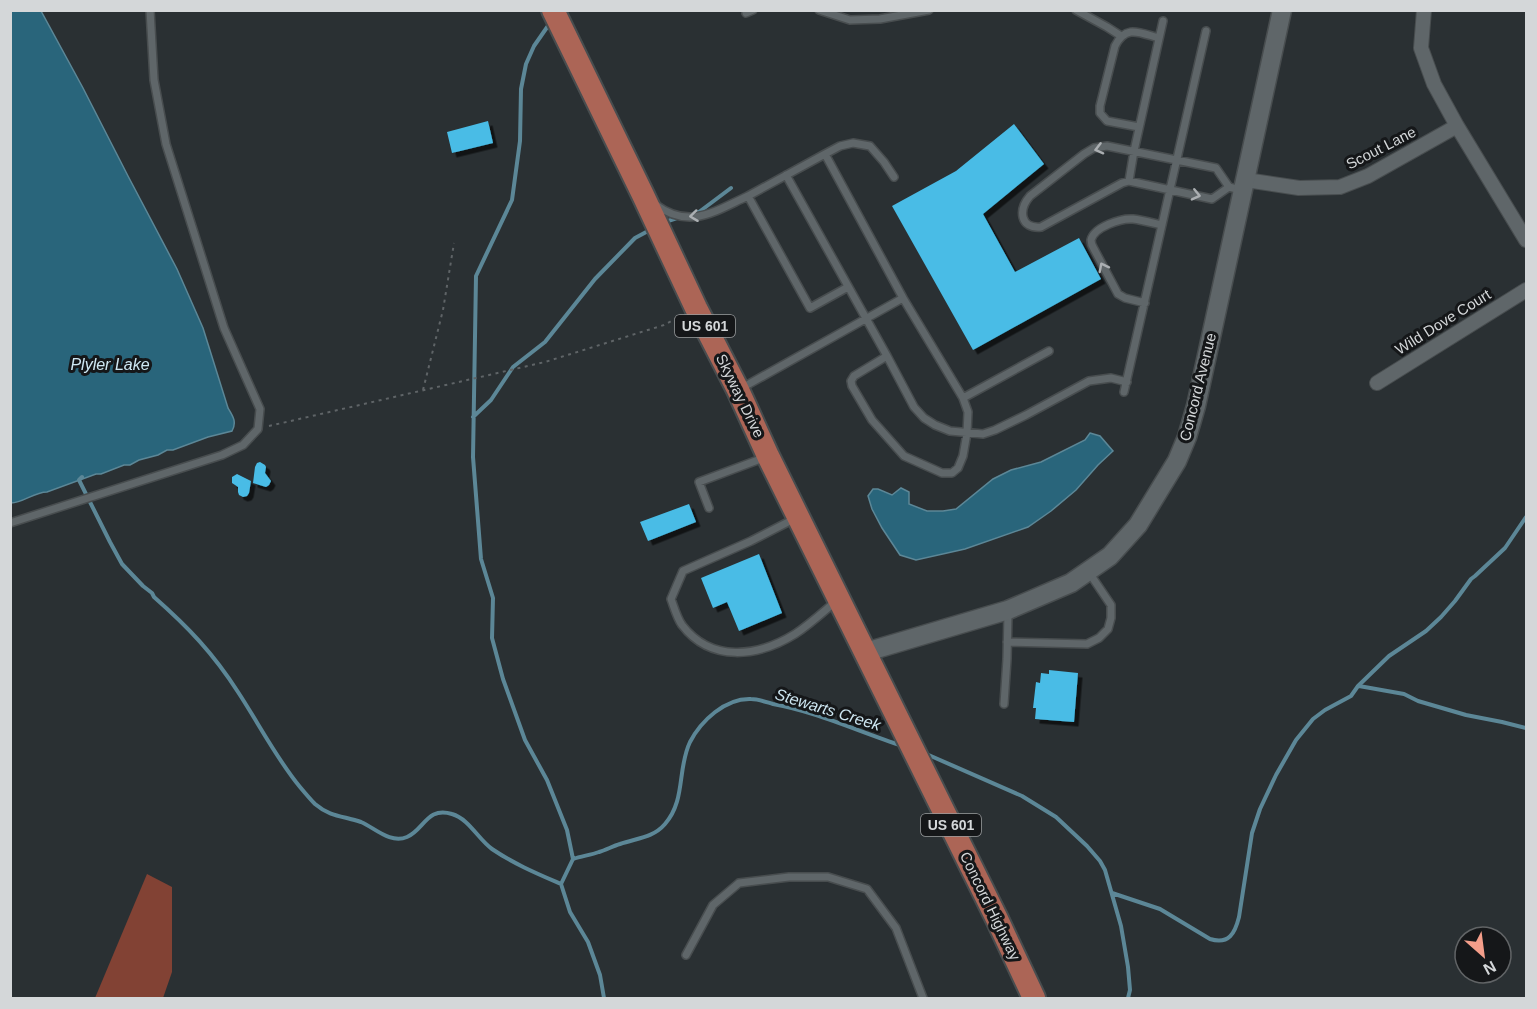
<svg xmlns="http://www.w3.org/2000/svg" width="1537" height="1009" font-family="Helvetica,sans-serif">
<defs>
<filter id="shadow"><feDropShadow dx="4.5" dy="4.5" stdDeviation="0" flood-color="#0009"/></filter>
</defs>
<rect width="100%" height="100%" fill="#2a3033"/>
<path fill="#824234" d="M147,874L172,887V972L163,998H95Z"/>
<path fill="#29657b" stroke="#5c8797" stroke-width="1.5" d="M10,11H41L83,88L128,176L177,269L203,328L228,408C233,416 237,422 232,431L208,437L173,450H167L158,455L139,460L130,465H124L101,474H96L47,492C34,492 23,503 11,503Z
M1090,433L1100,436L1113,451L1098,465L1076,490L1051,511L1028,527L965,549L916,560L900,555L882,528L872,509L868,496L873,489H878L892,495L901,488L909,492V504L927,511H943L956,509L993,479L1011,470L1041,462L1085,440Z"/>
<g fill="none" stroke-linecap="round" stroke-linejoin="round">
<path stroke="#5c8797" stroke-width="4" d="M550,23L534,46L526,64L521,89L520,141L512,200L476,276L473,457L481,559L493,598L492,638L503,679L525,740L547,780L567,830L573,859
M693,214L699,212L731,188
M665,222L680,217
M473,417L491,400L513,367L545,342L595,279L635,238L650,230
M82,477L79,480L110,542L122,564L143,586L152,593L154,597C188,627 213,653 238,692C259,724 276,758 300,787C305,793 310,799 315,804C330,817 344,816 361,822C375,828 390,844 407,837C424,830 427,806 452,814C469,819 478,839 492,849C514,864 538,874 561,884
M1359,686L1404,694L1418,701L1466,715L1502,722L1526,728
M924,753L1022,796L1056,817L1087,846L1100,861L1105,870L1121,926L1128,967L1130,990L1128,998
M1112,893L1160,909L1210,939C1229,945 1235,933 1239,917L1252,833L1260,809L1276,775L1296,740L1313,719L1325,710L1351,696L1358,686L1389,656L1426,631L1441,617L1455,601L1471,579L1475,576L1505,548L1526,517
M604,998L600,975L588,942L570,912L561,884L573,859C582,856 591,855 599,852C606,850 613,846 620,844C637,838 653,838 665,824C686,800 677,769 690,742C701,721 725,698 751,699C758,699 766,702 773,704C818,712 859,732 903,746"/>
</g>
<path fill="#49bce6" filter="url(#shadow)" d="M488,121L493,143L452,153L447,132Z
M1014,124L1044,164L983,214L1015,272L1079,238L1101,279L973,350L892,206L956,171Z
M260,462L265,465L266,467L265,473L271,481L269,485L266,487L253,483L255,467L257,463Z
M237,474L251,481L249,493L247,496L243,497L239,495L238,492V487L232,483V477Z
M689,504L696,522L648,541L640,522Z
M759,554L782,613L739,631L727,602L713,608L701,578Z
M1049,670L1078,673L1074,722L1035,719L1036,708H1033L1036,682L1040,683L1041,673L1049,674Z"/>
<g fill="none" stroke-linecap="round" stroke-linejoin="round">
<defs>
<path id="service" d="M819,10L850,20L880,19L929,10
M1076,10L1107,27L1121,36
M746,13L753,10
M1139,127L1107,121L1100,113V106L1115,46C1126,24 1140,33 1159,38
M825,154L840,146L853,143L870,146L884,162L894,177
M786,175L887,356L854,376L851,381L852,386L872,420L904,456L942,473H952L958,468L963,456L967,433L968,412L963,398L903,298
M1129,181L1134,151L1163,21
M1229,187L1212,199L1129,181L1122,183L1041,227C1020,229 1018,210 1030,196L1084,154L1094,148L1107,146L1216,168L1229,187L1241,190
M656,205C690,230 715,211 748,196
M1145,303L1125,298L1118,294L1094,249C1092,246 1091,244 1091,240C1094,227 1121,218 1133,219C1142,220 1153,223 1162,225
M887,356L914,407L924,418L935,425L950,431L983,434L995,430L1026,415L1089,381L1111,378L1127,382
M740,389L903,298L825,154L748,196L810,308L848,287
M1124,392L1206,31
M963,398L1049,351
M709,508L699,482L766,457
M796,518L751,541L683,571L671,599C674,607 677,618 682,625C711,663 758,657 795,634C809,625 822,613 835,602
M10,523L222,455L243,445L258,429L260,409L224,328L166,144L154,80L150,10
M1007,642L1087,644L1099,638L1108,629L1111,618V605L1088,571
M1004,704L1007,659L1008,613
M686,955L713,905L739,883L789,877H828L867,889L896,928L923,998"/>
<path id="minor" d="M1424,10L1421,48L1434,84L1457,126L1526,240
M1246,180L1299,188L1340,187L1368,176L1457,126
M1377,383L1526,290"/>
<path id="tertiary" d="M866,652L1008,610L1071,583L1110,556L1138,525L1177,461L1187,437L1196,406L1282,10"/>
<path id="trunk" d="M553,10L643,195L696,308L738,390L768,456L997,919L1034,998"/>
</defs>
<use href="#service" stroke="#484d4f" stroke-width="10"/>
<use href="#minor" stroke="#484d4f" stroke-width="16"/>
<use href="#tertiary" stroke="#484d4f" stroke-width="21"/>
<use href="#trunk" stroke="#484d4f" stroke-width="26"/>
<path stroke="#5f6467" stroke-width="2" stroke-dasharray="3 4.5" stroke-linecap="butt" d="M423,390L443,310L454,243
M269,426L545,362L664,325L681,316"/>
<use href="#service" stroke="#5f6669" stroke-width="7"/>
<use href="#minor" stroke="#5f6669" stroke-width="14"/>
<use href="#tertiary" stroke="#5f6669" stroke-width="18"/>
<use href="#trunk" stroke="#ac6556" stroke-width="22"/>
</g>
<defs><path id="oneway-chevron" d="M-2-3.5L2.5 0L-2 3.5" fill="none" stroke-width="1.6" stroke-linecap="round" stroke-linejoin="round" transform="scale(1.5)"/></defs>
<g stroke="#abafb2">
<use href="#oneway-chevron" transform="translate(1099 149) rotate(166)"/>
<use href="#oneway-chevron" transform="translate(1196 195) rotate(13)"/>
<use href="#oneway-chevron" transform="translate(694 216) rotate(173)"/>
<use href="#oneway-chevron" transform="translate(1103 267) rotate(-117)"/>
</g>
<g text-anchor="middle" stroke-width="6" stroke-linejoin="round" paint-order="stroke">
<g fill="#151719" stroke="#9b9d9f" stroke-width="1.5">
<rect x="675" y="315" width="60" height="22" rx="4.5"/>
<rect x="921" y="814" width="60" height="22" rx="4.5"/>
</g>
<g font-size="14" font-weight="bold" fill="#d4d7d9">
<text x="705" y="331">US 601</text>
<text x="951" y="830">US 601</text>
</g>
<g font-size="15" fill="#d4d7d9" stroke="#151719">
<text transform="translate(1381 148) rotate(-27)" y="5">Scout Lane</text>
<text transform="translate(1443 322) rotate(-32)" y="5">Wild Dove Court</text>
<text transform="translate(1198 387) rotate(-76)" y="5">Concord Avenue</text>
<text transform="translate(740 396) rotate(64)" y="5">Skyway Drive</text>
<text transform="translate(990 906) rotate(64)" y="5">Concord Highway</text>
</g>
<g font-size="16" font-style="italic" fill="#cee7f2" stroke="#151719">
<text x="110" y="370">Plyler Lake</text>
<text transform="translate(828 709) rotate(17)" y="6">Stewarts Creek</text>
</g>
</g>
<rect width="1537" height="1009" fill="none" stroke="#d4d7d9" stroke-width="24"/>
<g transform="translate(1483 955) rotate(152)"><circle r="28" fill="#151719" stroke="#616466" stroke-width="1.5"/>
<path d="M0-4.5L10 22L0 15L-10 22Z" fill="#f49e8a"/>
<text y="-9" font-size="16" font-weight="bold" text-anchor="middle" fill="#d4d7d9">N</text>
</g>
</svg>
